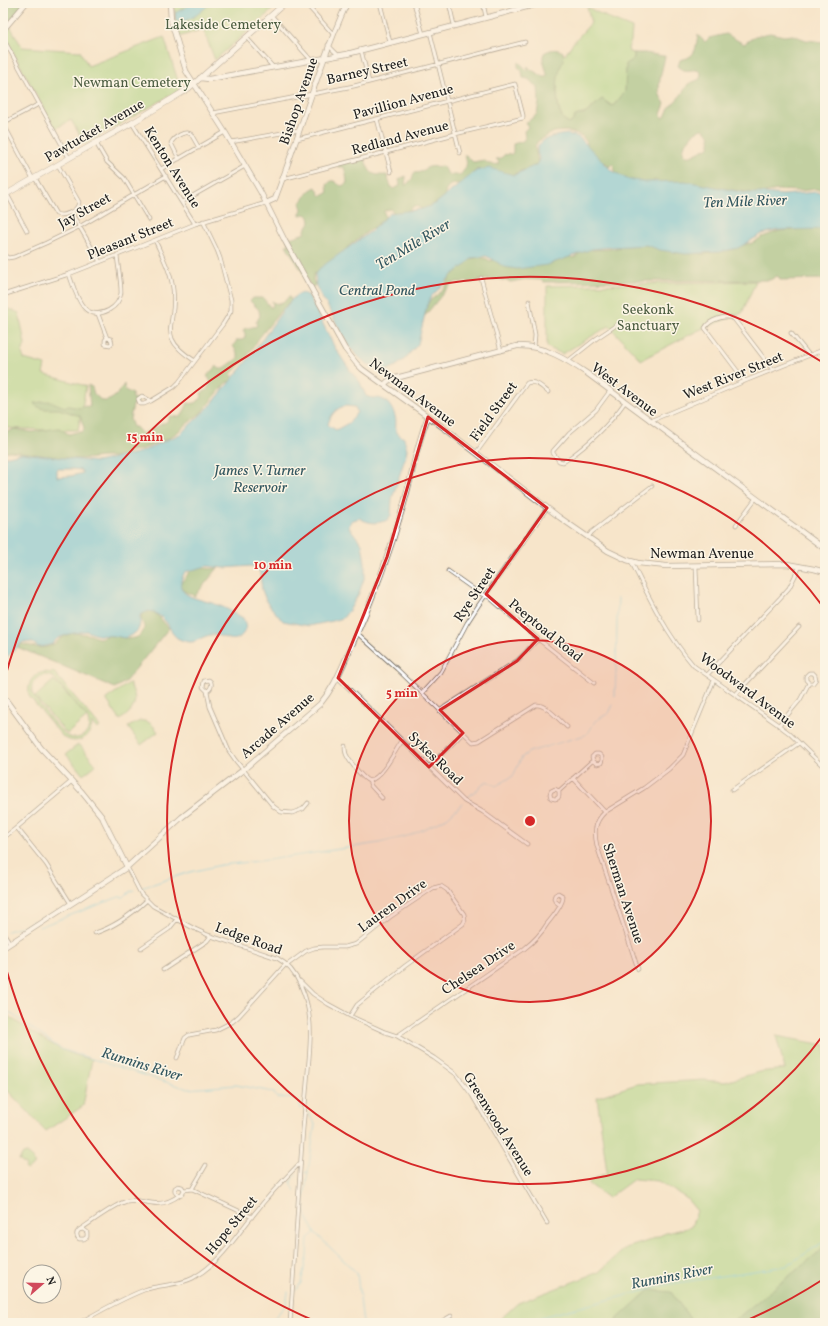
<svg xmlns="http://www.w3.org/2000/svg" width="828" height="1326" font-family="Vollkorn,serif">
<rect width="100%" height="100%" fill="#fcf5e5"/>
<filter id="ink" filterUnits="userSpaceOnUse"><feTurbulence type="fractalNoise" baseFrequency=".025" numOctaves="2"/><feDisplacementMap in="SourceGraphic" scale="8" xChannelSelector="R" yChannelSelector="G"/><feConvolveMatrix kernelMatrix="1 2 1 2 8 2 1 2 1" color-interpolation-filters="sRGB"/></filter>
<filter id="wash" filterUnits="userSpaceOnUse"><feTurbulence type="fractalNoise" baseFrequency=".012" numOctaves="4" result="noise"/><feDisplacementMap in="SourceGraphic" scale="16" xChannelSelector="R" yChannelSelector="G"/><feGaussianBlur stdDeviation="0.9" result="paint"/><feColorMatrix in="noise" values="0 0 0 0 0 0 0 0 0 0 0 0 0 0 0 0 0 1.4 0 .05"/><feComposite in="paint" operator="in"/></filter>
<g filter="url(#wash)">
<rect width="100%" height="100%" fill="#f7e5cb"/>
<path fill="#a4d685" stroke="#607950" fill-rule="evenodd" d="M174,3H280L215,60L203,29L179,37L175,23Z
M587,7L612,20L632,28L631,41L628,48L629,52L634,53V59L630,62L626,82L625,92L614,105L612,106L602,99L586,113L575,116L573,121L569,124C566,122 562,118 561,115C557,107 556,79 558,71C561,63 563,62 563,53L565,55L572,44L591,23Z
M10,26L22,47L80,51L88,66L164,37L180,87L178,91L85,144L71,120L55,129L3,34Z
M756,281L742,313L699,330L641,360L609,326L562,354L547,347V286Z
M7,308L19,313L25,344L22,353L24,359L45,365L43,374L86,386L78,430H45L8,428L3,430V315Z
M53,671L100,727L97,729L92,723C91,740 74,746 62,736L29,696C26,681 36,669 52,673ZM46,675L53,677L56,680L87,717L54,680L35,697L67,734L87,717C89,722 90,727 87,732C82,738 74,740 67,736C60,731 38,703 33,695C29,685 35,676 46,675Z
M129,683C139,700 136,709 120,720L106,699Z
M140,721C149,720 153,725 158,732L141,745L128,727Z
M79,744L96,765L83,775L66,754Z
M3,1013C31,1030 59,1054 92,1059L83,1106L46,1131L8,1091L3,1095Z
M776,1036L825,1045V1245L801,1270L734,1323H496L518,1303L599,1272L626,1248L648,1241L666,1233L691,1227L697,1211L686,1198L658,1181L634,1179L608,1198L588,1183L607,1172L597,1097L637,1084L704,1080L725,1082L759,1072L785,1069Z
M27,1153L33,1158L34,1163L35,1164L27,1170L25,1168L26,1166L19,1160L23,1154Z"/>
<path fill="#83b772" stroke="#506a47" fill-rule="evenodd" d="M3,3H25L3,30Z
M770,33L784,36L793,35L806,40L825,42V191L816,189L799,191L778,190L761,193H753L685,183L661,182L655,180L645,186L617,176L613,164L609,167L606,163L600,161L588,147L586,141L582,136L577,134L566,131L554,132L538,141L535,146L538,164L535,169L529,171L523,170L512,175L477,169L470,178L462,184C451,183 445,185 445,197L423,211L419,207L414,206L405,213L394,214L392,210L389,209L384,211L385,217L384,219L350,245L340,255L319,272L314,274L313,279L315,285L312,288L286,245H290L287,239L305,233V230L310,222L309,217L306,214L300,215V214L302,209L300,203C308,197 304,192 316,187L320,195L322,196L328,193L327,185C334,176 335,184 342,186L347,183L346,174L344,167H338V164L364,157C370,173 370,176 387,175L391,187L393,189L400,186L399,179L406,176V177L405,185H406L412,179L414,173C423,173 423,169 429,167C433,166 438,167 442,166L449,175H460C466,169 469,163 464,155H466L473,162L484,160C489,165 492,165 498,164L499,162L496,159H500L505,154L507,155L509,153L511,155L513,152V144L523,141L525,138L524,131L528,127L526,123L537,114L539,102L538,87L528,79L523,78L522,71L518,67V63L519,62L527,70H529L527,67L528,66L530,69L544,77H547C548,69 540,61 544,53C550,49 557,48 563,52L564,61C556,68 555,105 561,115C562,118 566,122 569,124L573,121L575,116L586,113L602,99L612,106L614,105L625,92L626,64L634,59V53H645L663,56H665C663,68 657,84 660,95C661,98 664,101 665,104L661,114L662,118L665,117L669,108L681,95L688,84L700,79L701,73C694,65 687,76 678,66L680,60C683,59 686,59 689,57C697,53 696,43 698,35L705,42L709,38L726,34L744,44L755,36ZM702,129C710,131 712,140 709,147L691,156C686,157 684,155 683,151L685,144L695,132Z
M818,228L825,229V279L780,280L779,277L777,276L770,280L544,282L541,280L525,279L511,282L498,279H488L474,282H456L449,286L424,317L428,303L433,298L442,291L454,271L459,270C460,268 461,266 463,264C469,257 483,255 490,261L496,259L568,255L574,258L587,247L593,250L610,249L641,244H647L676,253L681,252L705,254L752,243L762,237L779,231Z
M289,296L291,300L279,313L259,338L247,357L232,373L231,376L233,379L231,382H228L225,384L201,413L188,423L179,431L169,438L140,450L130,451L121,458C108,455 92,459 78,459C55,458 33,453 10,451L3,452V433L15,429L32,432L59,428L69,434L77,432H83L84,428L80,416L59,409H44L36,406L34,403L49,401L65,407L69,406L81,408L85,406L90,407L88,385L92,387L94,394L102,401C112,402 119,393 124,384C124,391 126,391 132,393L133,399H138V403L133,405L130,419L133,427H136L142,434L168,421L170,416L179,417L183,414L188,403C194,405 198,401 202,397L201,393L206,391L211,383L210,380L207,376L216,366L220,369H223L238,358V354L233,346L237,340H242L245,338V333L243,330L244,329L257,326L256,322L260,316L259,310L250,301L253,298H263L270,307H272L273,305L272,301L277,304L285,301Z
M194,567C203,567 210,570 218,568L195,596C188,592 183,594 180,584Z
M148,609L156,614L169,628L125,682L115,688L17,647L22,644C37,647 45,652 59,640C63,637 67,634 72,633C78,633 86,634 91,635C94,636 96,638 99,638C104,638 107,635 111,635C122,636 138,645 144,629C145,626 141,621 141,618L142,613Z
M825,1247V1323H731Z
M649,1290L671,1292L693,1323H613Z"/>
<path fill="#5fc4dd" stroke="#3e707c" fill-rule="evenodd" d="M193,3H211C201,11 191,23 176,21L175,13Z
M568,134L579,137L611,170L627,179L645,182L685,181L746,193H764L783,195L817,192L825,195V229L778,230L762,234L738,248L720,252L686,254L660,250L646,245L612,247L592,249L547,265L517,269L504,267L494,260L486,256L472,258L464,266L452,275L431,297L427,305L418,344L403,361L396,366L386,371L369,365L362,360L350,348L335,321L327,305L322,298L316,286L315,274L320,268L370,232L390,213L422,209L435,204L476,171L489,168L514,175L536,165L539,160C539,157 537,153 537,151C538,137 559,135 568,134Z
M301,293L306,294L309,296L335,348L352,373L360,382L366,396C372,399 377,397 382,399C388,401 394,411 395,416C398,426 391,431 404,438L407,449L406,455L392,499L391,515L388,520C376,524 370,524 359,518L351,521L349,527L362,544L365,562V576L359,593L350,609L343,618L333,621L309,626L283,621L267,603L262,590L260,573L257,568L251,566L224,568L207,566L185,572C170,597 198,598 215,604C225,607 234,613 243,618C245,623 247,627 244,632C235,648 222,633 211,635C197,637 196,647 179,639C172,636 171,628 166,622C161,616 156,613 149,611L140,615C141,630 138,633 124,638L115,636L97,635L86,631L69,634L58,638L52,644L46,646L38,647L33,643L23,642L7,657L3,658V457L22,453L97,462L141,452L180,434L211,405L250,357L283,310L295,296ZM346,406L355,407L357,412L350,422L336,430L328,425C330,415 337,407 346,406ZM57,469H72L81,470L83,473L71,476L57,477Z"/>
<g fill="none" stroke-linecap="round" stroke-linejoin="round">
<path stroke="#5fc4dd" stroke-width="1" d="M615,696C617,663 616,630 618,598
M466,799L487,781L496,786L513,776L522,757L529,752L585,735L589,732L595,721L609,713L613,705
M141,888L190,872L221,865L268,860L379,843L411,835L447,818L462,804
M39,927L119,897H124L129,892L134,890
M7,931L27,925L32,921L35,923
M3,1008L61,1049L188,1089L236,1085L273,1092L277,1098C289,1098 299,1094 301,1109
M308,1113L315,1124L304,1199L305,1210L308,1220L315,1233L357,1273L363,1323
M303,1173L308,1172
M295,1191L291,1182L294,1176L297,1174
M301,1193L304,1195
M296,1290L301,1283L307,1256L308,1238L315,1233
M267,1323L274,1318L286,1305L288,1292
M518,1323L670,1284L786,1266L825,1241"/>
</g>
</g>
<g filter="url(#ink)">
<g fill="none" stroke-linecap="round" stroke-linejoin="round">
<defs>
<path id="street" d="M305,3L333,34
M380,3L390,42
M414,3L423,34
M449,3L454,25
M483,3L486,17
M517,3L519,8
M271,15L311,60
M430,32L460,153
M246,37L273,67
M3,38L69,158
M328,45L338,55
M361,50L369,82
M213,113L354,86L525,42
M377,119L391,172
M3,123L33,179
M3,123L39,104
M132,123L195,224
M231,142L299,130
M96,143L107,162L124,178L149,220
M179,159L171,143C174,137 185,130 191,134L199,148
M161,169L225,132
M35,178L56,214C64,217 78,211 79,202L58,165
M283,179L455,134L523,118V115L515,84L297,139
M7,194L27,231
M182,202L245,166
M71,212L100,262
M155,240C162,256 171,272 173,289C178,326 154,335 195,361
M3,254L8,258L14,257L46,243L79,227L166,176
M69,274C76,293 82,324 109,310C116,306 120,300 121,293C121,280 118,267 117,255
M481,278L501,351
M3,295L69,274L138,247L195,224L266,203
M529,301L535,335L534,347
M98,314L107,338L105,340V344L110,345L112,343L111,339L107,338
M791,333L809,355
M568,361L597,338L618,324
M745,381L705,328C709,320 726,314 734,319L773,370
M610,391L596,410L569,433L553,451V453L559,461L563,462L565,461C588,445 609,425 625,402
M142,396L151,401L144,404H140L138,399Z
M151,401L174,387L179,382L223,324L231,311V300L220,258L217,250L203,221
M650,421L745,381L825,349
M476,453L527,383C535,380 542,387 548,392
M736,525L756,498
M588,537L592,532L652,486
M631,561C649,598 667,635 694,666L777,724L789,733L825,768
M696,566L698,620
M448,571L479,593L489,597L538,639L594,683
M357,633L397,669L473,742L479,741L536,705C546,704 559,720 567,727
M707,675L780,598L789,588L800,566
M338,678L464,801L483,812L527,844
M207,691C211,689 212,686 211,682L209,680L204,681L203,687L207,691L210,707L229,751L236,761L273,806L281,812L292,813L303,809L308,803
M422,693L441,672L467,623L478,606L547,508
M736,694L799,627
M440,711L445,707L517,661L526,652L538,639
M779,725L800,700L809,683L806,680V676L809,673H813L815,675L816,679L813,683H809
M345,746C345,750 345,753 347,756C350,762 363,779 369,781L371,786L382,798
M429,767L463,733
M573,778L605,812
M369,781C383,777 394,752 402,741
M732,790L799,743
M559,791L555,789L551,791L550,794L551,798L555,799L558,798L559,796V791L591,762L593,761L597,764L601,763L602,760V757L599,754H595L592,757L593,761
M17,828L46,864L71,904
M3,838L15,829L72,781
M127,867L141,894L153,906L193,928L208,935L277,958C299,970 308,999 310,1023C311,1035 310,1047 309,1059C307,1083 305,1106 303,1129C298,1194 295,1258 290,1323
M3,932L10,943
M95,933C114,927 132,914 147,900
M141,948L169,929L177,919
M287,965L306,951L314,948L323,947H345L356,944L390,917L433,888L441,886L447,890L464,914L465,920L463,924L405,966L357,1005L350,1016
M638,969L597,846C594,833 594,822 605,812L644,788L669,769L683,755L714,680
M163,970L207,941L211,936
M300,981L313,994L328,1004L350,1016L385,1032L397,1036L434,1058L456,1074L472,1095L547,1223
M397,1036L524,949C533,942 541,934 547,924C552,918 564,903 563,896L558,893L555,895L554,898L555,901L560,905
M177,1058L185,1038L189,1035L216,1030L232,1022L239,1016L286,964
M192,1189L206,1165
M184,1190L182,1194C177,1196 174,1193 175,1188L178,1186L182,1187L184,1190L192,1189L252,1217
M79,1230L83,1229L87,1232V1237L84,1239H79C76,1236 76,1233 79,1230C92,1222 113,1205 127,1201C136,1199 143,1202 152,1203C163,1205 172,1201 181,1194
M79,1323C100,1311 121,1299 144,1290C160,1284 178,1286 193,1278C220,1263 235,1237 254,1214C268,1196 284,1179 300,1163
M439,1323L451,1316"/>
<path id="secondary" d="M170,3L171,21L186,71L225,132L260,191L285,241L345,349L356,363L362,369L444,428L559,517L608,551L627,560L638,563L666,566L787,564L814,569L825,572
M3,30L26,3
M200,78L209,79L347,54L542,3
M266,203L275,199C300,134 318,67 347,3
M384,385L388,381L396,378L517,346C544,345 567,360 588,374L825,549
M3,696L41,748L81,791L102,817L127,867
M3,948L126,868L182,817L243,770L320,704C336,685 341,668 352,645C374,597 392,547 406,496C413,470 417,442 428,417"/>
<path id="primary" d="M3,196L92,145L132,123L188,89L285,3"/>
</defs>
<use href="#street" stroke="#696259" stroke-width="4.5"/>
<use href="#secondary" stroke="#696259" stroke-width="6"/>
<use href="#primary" stroke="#696259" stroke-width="6"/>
<use href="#street" stroke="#fff" stroke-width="3"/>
<use href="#secondary" stroke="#fff" stroke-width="4.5"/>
<use href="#primary" stroke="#fff" stroke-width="5"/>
</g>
</g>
<path d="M0 0H828V1326H0ZM428,417L547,508L486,594L538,639L517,661L440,710L463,733L429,767L338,678L387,557Z" fill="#f7e5cb" fill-opacity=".55" fill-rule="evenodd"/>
<path fill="none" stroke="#d62828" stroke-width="3" stroke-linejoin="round" d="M428,417L547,508L486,594L538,639L517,661L440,710L463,733L429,767L338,678L387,557Z"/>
<circle cx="530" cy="821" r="181" fill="#d62828" fill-opacity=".12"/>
<g fill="none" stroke="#d62828" stroke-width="2">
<circle cx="530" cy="821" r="181"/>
<path d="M824 1034A363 363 0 1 1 824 608"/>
<path d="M822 1280A544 544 0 0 1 743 1322M317 1322A544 544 0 0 1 3 957M3 685A544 544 0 0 1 822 362"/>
</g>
<g text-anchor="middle" stroke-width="3" stroke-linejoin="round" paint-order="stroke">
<g font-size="14" fill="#4c5d41" stroke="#fcf5e5">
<text x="223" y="29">Lakeside Cemetery</text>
<text x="132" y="87">Newman Cemetery</text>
<text x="648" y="314">Seekonk<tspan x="648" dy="16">Sanctuary</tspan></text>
</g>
<g font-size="14" fill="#1c1c1c" stroke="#fcf5e5">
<text transform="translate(367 70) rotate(-13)" y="5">Barney Street</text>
<text transform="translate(298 101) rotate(-71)" y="5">Bishop Avenue</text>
<text transform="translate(403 101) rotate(-15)" y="5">Pavillion Avenue</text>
<text transform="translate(94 130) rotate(-30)" y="5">Pawtucket Avenue</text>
<text transform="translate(400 137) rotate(-15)" y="5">Redland Avenue</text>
<text transform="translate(173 167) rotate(58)" y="5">Kenton Avenue</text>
<text transform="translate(84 210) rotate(-29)" y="5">Jay Street</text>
<text transform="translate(130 238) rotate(-22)" y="5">Pleasant Street</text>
<text transform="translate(733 375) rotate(-22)" y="5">West River Street</text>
<text transform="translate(625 389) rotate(37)" y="5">West Avenue</text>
<text transform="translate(413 392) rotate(37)" y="5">Newman Avenue</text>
<text transform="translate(493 411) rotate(-54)" y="5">Field Street</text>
<text x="702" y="558">Newman Avenue</text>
<text transform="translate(474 594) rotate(-56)" y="5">Rye Street</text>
<text transform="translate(546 630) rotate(39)" y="5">Peeptoad Road</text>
<text transform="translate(748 690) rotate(37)" y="5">Woodward Avenue</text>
<text transform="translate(277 725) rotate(-41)" y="5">Arcade Avenue</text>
<text transform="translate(436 758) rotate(44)" y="5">Sykes Road</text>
<text transform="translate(624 893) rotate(72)" y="5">Sherman Avenue</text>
<text transform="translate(392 905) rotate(-36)" y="5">Lauren Drive</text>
<text transform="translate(249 938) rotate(20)" y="5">Ledge Road</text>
<text transform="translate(478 967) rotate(-34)" y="5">Chelsea Drive</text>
<text transform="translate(499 1124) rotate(58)" y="5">Greenwood Avenue</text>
<text transform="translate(231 1225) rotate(-50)" y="5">Hope Street</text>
</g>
<g font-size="15" font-style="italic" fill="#335760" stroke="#fcf5e5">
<text transform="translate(745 201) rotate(-2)" y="5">Ten Mile River</text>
<text transform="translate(413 244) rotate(-31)" y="5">Ten Mile River</text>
<text x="377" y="295">Central Pond</text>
<text x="260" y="475">James V. Turner<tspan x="260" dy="17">Reservoir</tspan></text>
<text transform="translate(142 1064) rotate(17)" y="5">Runnins River</text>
<text transform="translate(672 1276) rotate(-11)" y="5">Runnins River</text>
</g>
</g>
<circle cx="530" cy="821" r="6" fill="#d62828" stroke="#fcf5e5" stroke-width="2"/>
<g font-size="12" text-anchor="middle" font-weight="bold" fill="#d62828" stroke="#fcf5e5" stroke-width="3" stroke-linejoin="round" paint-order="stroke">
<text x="145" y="441">15 min</text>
<text x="273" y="569">10 min</text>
<text x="402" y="697">5 min</text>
</g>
<rect width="828" height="1326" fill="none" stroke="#fcf5e5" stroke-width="16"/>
<g transform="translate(42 1284) rotate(70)"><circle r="19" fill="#fcf5e5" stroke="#a29e95"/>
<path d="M0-3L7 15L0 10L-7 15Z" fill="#d1495b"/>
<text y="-6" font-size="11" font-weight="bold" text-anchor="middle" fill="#1c1c1c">N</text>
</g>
</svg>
